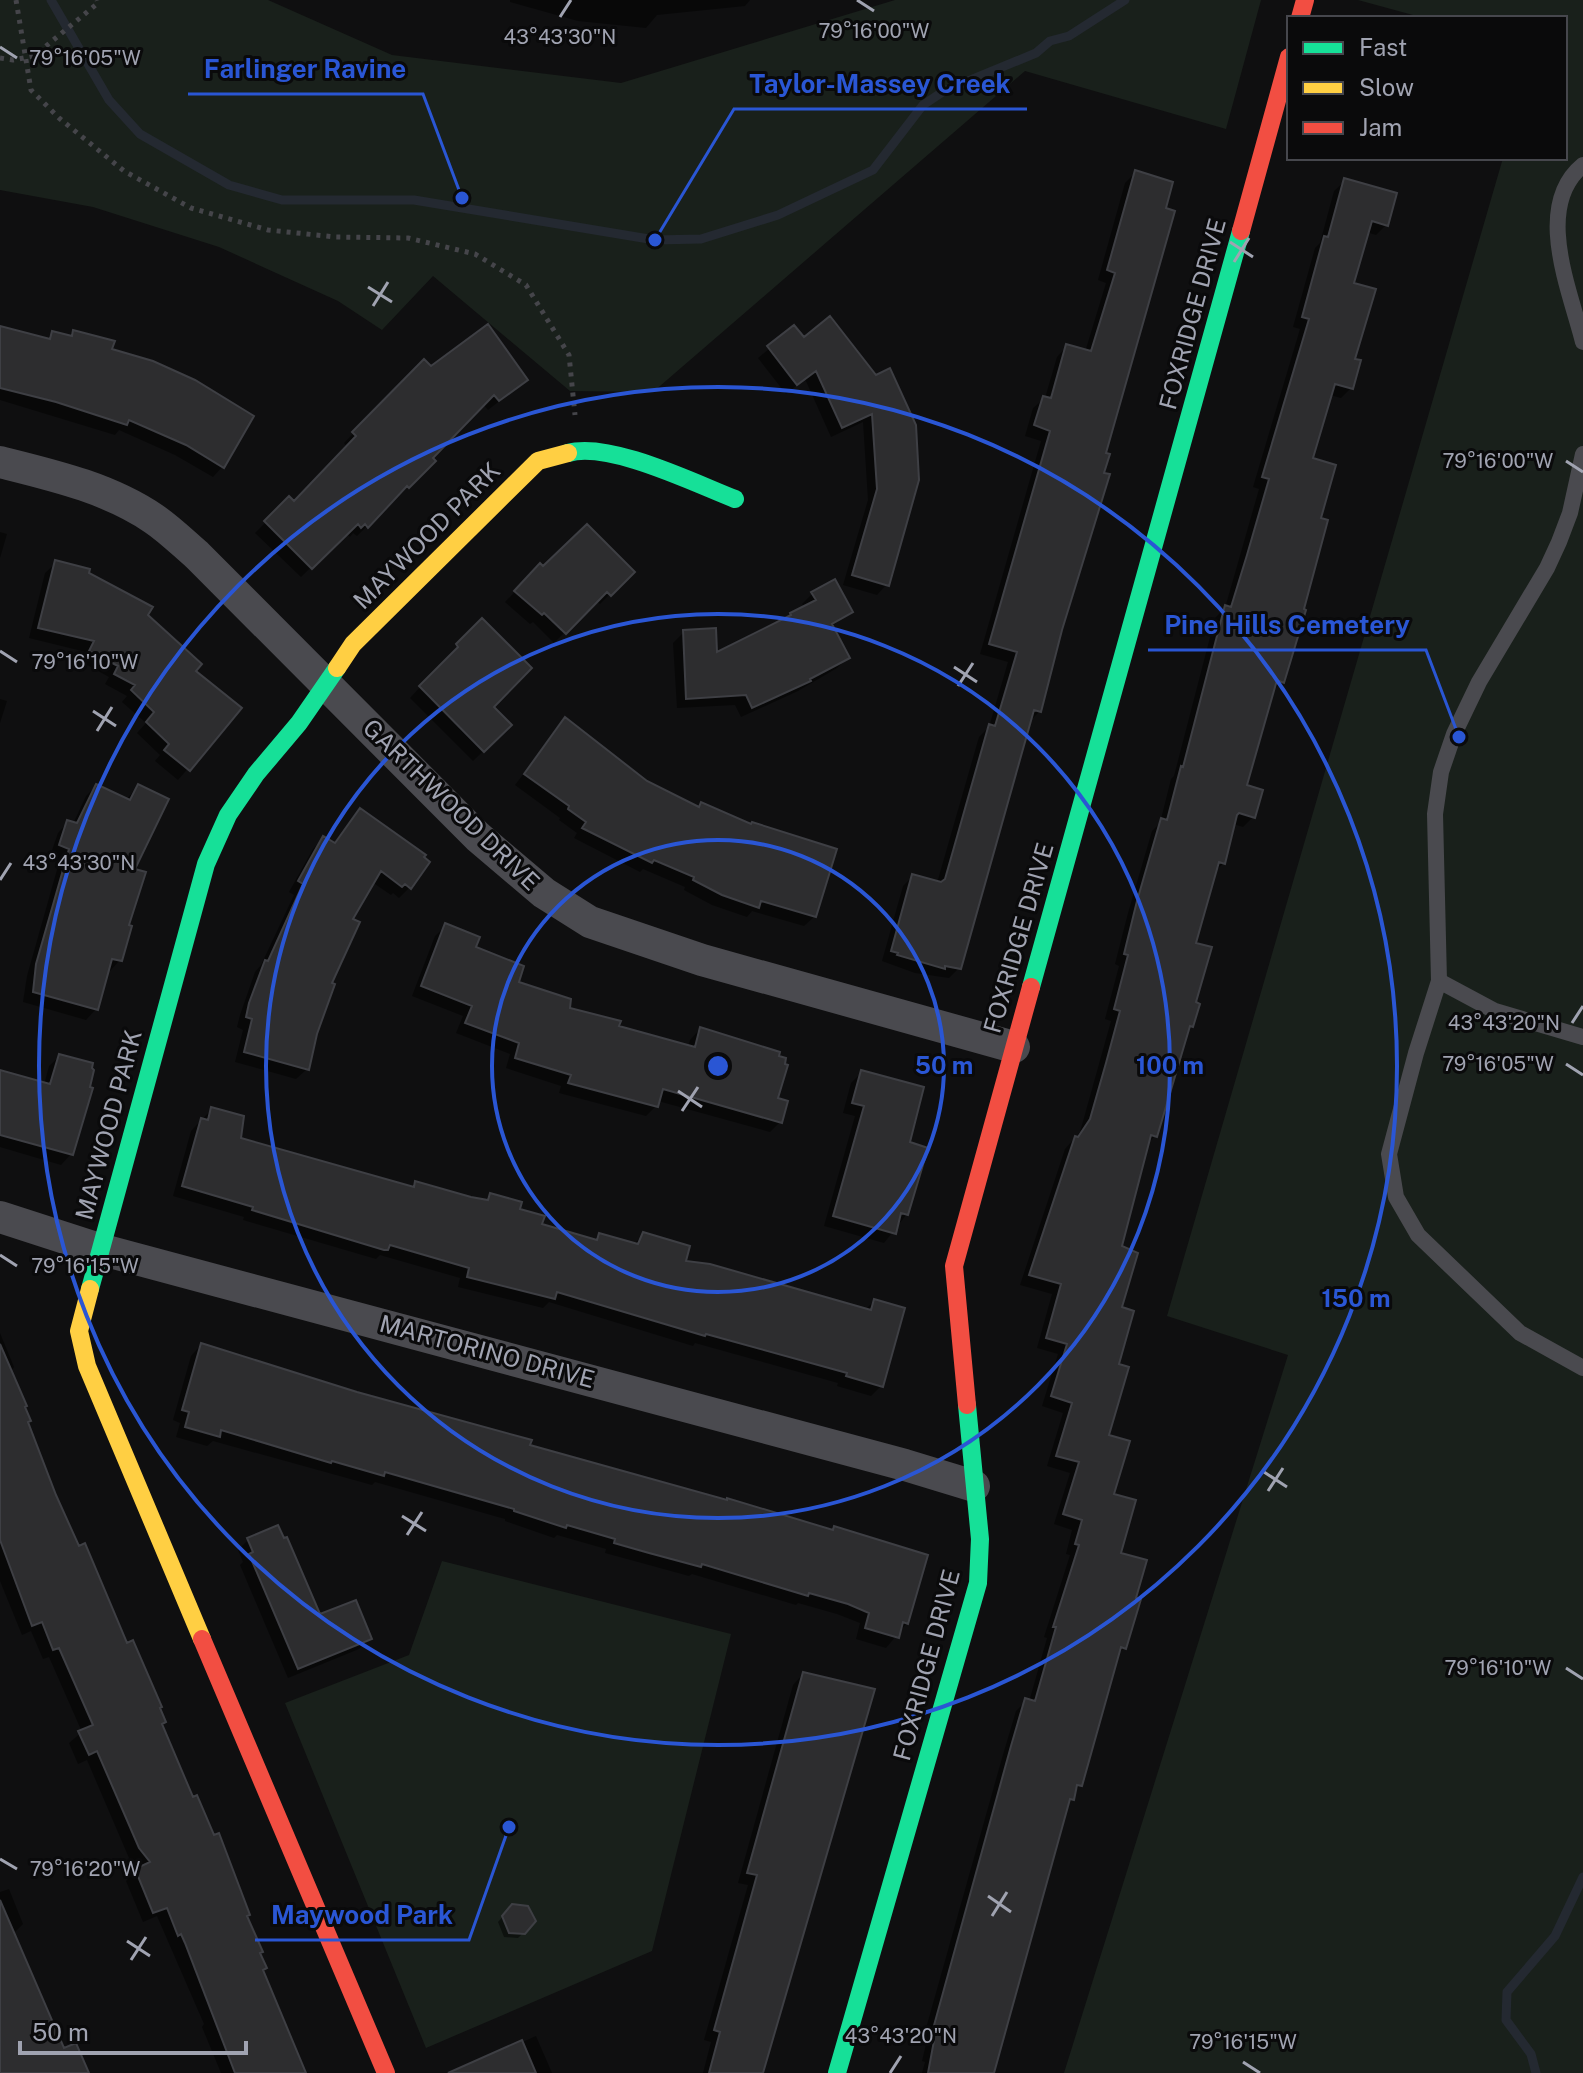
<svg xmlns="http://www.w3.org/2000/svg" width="1583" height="2073" font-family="'Public Sans',sans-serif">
<rect width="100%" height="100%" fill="#0f0f10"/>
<path fill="#19201b" d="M0,0H268L392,55L621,83L895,0H1261L1226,129L1025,71L653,392L570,391L433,276L382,330L338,301L219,247L93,207L0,190Z
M1358,0H1583V2073H1064L1288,1355L1167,1316L1503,158H1565V18H1424Z
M442,1561L731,1634L652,1951L426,2048L285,1703L409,1655Z"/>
<path fill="#0007" d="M510,0H750L745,6L657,15L646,28L578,21L510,2Z
M1135,173L1103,454L1040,711L1029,722L959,968L949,978L915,973L882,961L903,886L913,876L937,883L979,737L989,727L1008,662L980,654L1041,441L1025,436L1033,408L1045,398L1057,357L1067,346L1085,352L1106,283L1098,280L1125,183Z
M1345,181L1386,225L1376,235L1366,232L1352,285L1351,388L1341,398L1330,395L1310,459L1319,519L1282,682L1271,693L1244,787L1253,817L1243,827L1233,824L1224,863L1214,872L1194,944L1191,1026L1186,1031L1155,1136L1146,1145L1119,1247L1120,1309L1116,1365L1106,1436L1124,1648L1117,1655L1080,1785L1066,1804L991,2073H922L925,2062L922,2061L927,2040L923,2039L1002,1758L1016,1711L1026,1701L1029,1702L1047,1638L1044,1637L1070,1555L1066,1554L1072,1530L1054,1524L1070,1473L1047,1466L1063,1413L1042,1406L1058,1354L1037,1348L1052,1294L1020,1285L1065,1149L1080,1132L1111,1021L1105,1019L1119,966L1115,964L1128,913L1152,831L1160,823L1171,779L1174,776L1215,618L1225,608L1259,489L1253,487L1300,329L1293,327L1315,248L1320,243L1334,191Z
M0,328L46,340L53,333L69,337L74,332L110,350L223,466L213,477L175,455L119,430L115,435L0,400Z
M794,328L803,340L876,377L887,584L877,595L843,585L868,500L863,422L831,437L805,379L786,394L758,358Z
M424,361L431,368L526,380L488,410L483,404L430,458L433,461L357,536L353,533L350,537L346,533L301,577L255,533L289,499L293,503L347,447L344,443Z
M0,532L7,534L0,558Z
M56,563L86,574L145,615L193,671L239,709L178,780L155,761L160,755L137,733L146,723L122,702L127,696L105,684L109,677L80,661L86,652L29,638L45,573Z
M540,566L632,572L600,604L596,601L554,643L533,622L530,624L505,602Z
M813,593L850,612L831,627L847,658L837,668L798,691L741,717L735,705L677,708L673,643L684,632L715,656L805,608L802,604Z
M482,620L492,707L510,725L473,761L410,698Z
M0,699L7,701L0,723Z
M565,720L815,916L804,926L752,911L747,917L712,905L684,890L685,887L643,869L640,872L574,838L577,833L559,820L560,818L515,785Z
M96,786L126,800L138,786L132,870L120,960L110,971L107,970L96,1009L86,1020L23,1002L27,976L60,859L50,856L58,833L68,822L73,824L86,796Z
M361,810L410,887L399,898L393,893L391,895L372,882L350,920L329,984L307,1069L296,1079L235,1062L243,1030L237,1027L240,1015L255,972L261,965L294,895L289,892L313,849L323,838L334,844Z
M446,926L517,984L568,1009L617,1027L688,1047L690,1040L700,1029L776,1099L780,1122L770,1132L658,1101L656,1106L646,1116L559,1093L561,1086L506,1068L510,1054L456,1033L463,1016L412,996L435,936Z
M60,1056L71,1154L61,1165L0,1147V1072L44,1085L49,1066Z
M862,1072L908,1143L907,1214L884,1243L824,1226L855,1116L843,1113L851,1083Z
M212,1109L239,1139L410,1188L416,1183L484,1201L490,1195L540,1226L593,1241L599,1235L633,1245L644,1234L683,1262L865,1310L874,1301L881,1386L871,1396L837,1386L838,1383L695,1343L693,1346L549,1302L543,1308L458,1287L460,1278L380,1255L376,1259L243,1220L244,1217L173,1196L191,1131Z
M0,1333L14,1367L10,1372L26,1423L54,1495L160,1724L245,1916L258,1953L261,1971L304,2073H221L202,2027L204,2024L157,1916L143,1922L126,1881L137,1869L129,1858L87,1760L78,1764L69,1743L82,1732L49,1657L43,1659L31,1631L22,1635L0,1581Z
M201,1345L528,1447L907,1623L886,1648L856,1639L860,1623L837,1614L798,1603L796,1605L692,1574L689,1576L638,1562L605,1553L606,1549L557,1535L554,1538L505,1521V1519L375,1482L372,1485L213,1441L207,1446L176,1437L180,1423L173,1420L191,1356Z
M248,1540L319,1617L370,1638L359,1649L288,1678L240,1565L243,1562L238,1550Z
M803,1674L772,2032L763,2073H703L711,2042L704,2040L748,1885L738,1883L793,1685Z
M9,1889L23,1924L13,1934L63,2051L87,2073H0V1892Z
M508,1911L523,1933L518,1938L504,1937L498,1922Z
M536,2036L552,2073H467L478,2062Z"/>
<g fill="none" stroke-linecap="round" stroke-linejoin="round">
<path stroke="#242931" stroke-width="9" d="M51,0L109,100L140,134L229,185L282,200H414L655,240L701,239L778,215L873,170L923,105L944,91L1036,53L1050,41L1069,36L1125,0
M1536,2073L1531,2054L1506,2020L1507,1992L1555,1936L1583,1877"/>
</g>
<path fill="#2d2d2f" stroke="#3e3f44" stroke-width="2" d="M1135,170L1173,182L1166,208L1175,211L1106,453L1110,454L1104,473L1110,474L1062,630L1041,712L1034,710L961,969L945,966V969L897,955L898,953L891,951L912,874L941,882L945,879L989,724L995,726L1017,652L989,644L1050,431L1034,425L1043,396L1051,398L1066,344L1091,351L1115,273L1107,270Z
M1344,178L1397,193L1388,226L1372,221L1354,283L1376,289L1355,359L1361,360L1353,389L1335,384L1313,458L1336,465L1321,518L1328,520L1304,609L1306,610L1284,683L1277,680L1247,785L1263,790L1255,818L1239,813L1237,815L1225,864L1219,862L1196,943L1212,947L1196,1002L1200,1004L1193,1027L1190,1026L1157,1137L1151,1135L1122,1246L1138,1253L1122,1307L1134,1311L1119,1364L1129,1367L1109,1435L1130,1441L1114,1494L1136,1500L1121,1553L1147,1560L1136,1598L1141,1599L1126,1649L1121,1647L1082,1786L1077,1785L1074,1800L1070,1799L994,2073H928L936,2030L933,2029L1011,1746L1025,1698L1035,1701L1056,1627H1053L1079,1545L1075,1544L1082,1520L1063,1514L1079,1462L1056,1456L1072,1403L1051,1396L1067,1344L1046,1338L1061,1284L1029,1275L1075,1136L1078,1137L1090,1119L1106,1063L1120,1011L1114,1009L1128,955L1124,954L1137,901L1161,818L1167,820L1181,766L1183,767L1225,605L1231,607L1247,555L1269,479L1262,477L1309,319L1302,317L1324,236L1328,237Z
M830,316L876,375L890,368L916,425L919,480L889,586L852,575L877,489L872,414L842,428L816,371L797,385L767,346L794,325L804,337Z
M488,324L528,380L499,401L494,395L433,458L436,461L409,488L407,486L368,528L365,524L361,528L358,524L312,569L264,521L289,496L294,501L356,436L352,432L424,359L431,366Z
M0,326L50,339L52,331L72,336L73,330L115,341L112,349L153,361L195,380L254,416L224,468L186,445L129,420L127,425L56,402L0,388Z
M587,524L635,572L611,596L607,592L566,634L544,613L542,615L514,591L540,563L543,566Z
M55,560L90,569L89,573L153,607L148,615L202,664L196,671L242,708L190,771L164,750L169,744L146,722L154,712L131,690L135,685L114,674L118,666L89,651L94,641L38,628Z
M835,579L853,612L832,624L850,658L810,679L811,681L752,708L746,695L686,699L683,630L716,628L717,652L791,615L790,613L816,600L811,592Z
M482,618L532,668L494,707L512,725L484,752L419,686L458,647L456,644Z
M565,717L647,781L699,807L701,802L751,824L752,822L837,849L816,917L761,901L759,908L722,895L693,880L694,877L654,860L652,863L582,828L586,822L568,809L569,806L524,774Z
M96,784L130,800L138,784L169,799L135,869L146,872L129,925L132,926L122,961L112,959L98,1010L33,992L36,964L69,849L59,845L67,820L77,823Z
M360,808L426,855L424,857L430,862L411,889L405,884L402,887L381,871L353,919L360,922L332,983L335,984L317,1034L309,1070L244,1052L252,1019L246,1017L249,1003L265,960L268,961L303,884L298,881L323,836L335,843Z
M445,923L480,937L476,947L524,966L519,982L571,999L570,1008L621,1021L619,1026L695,1047L700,1027L780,1052L779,1056L786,1058L785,1064L788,1065L778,1098L788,1101L782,1123L663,1089L658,1107L568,1083L571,1075L515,1058L519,1043L465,1023L472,1006L421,986Z
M59,1054L93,1063L92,1068L94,1070L90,1087L93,1088L73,1155L0,1135V1070L50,1084Z
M861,1070L924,1087L910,1142L928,1148L908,1215L901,1213L896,1234L833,1216L864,1106L852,1103Z
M211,1107L244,1116L241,1138L414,1187L415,1181L471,1197L488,1200L490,1193L522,1202L520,1209L545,1216L542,1224L597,1240L599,1233L638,1244L643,1232L690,1246L686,1261L710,1264L871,1310L874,1299L905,1308L883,1387L846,1376L847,1373L706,1334L705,1336L557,1292L555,1299L467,1277L469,1268L390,1245L388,1250H384L252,1210L253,1207L182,1186L201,1118L208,1120Z
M201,1343L357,1392L532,1440L530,1445L727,1500V1498L833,1530L834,1526L928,1555L908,1624L903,1622L899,1638L865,1628L869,1613L848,1604L809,1593L808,1596L702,1564L701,1567L649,1553L614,1543L615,1539L567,1525L566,1528L514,1511V1509L385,1472L384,1476L332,1461L331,1463L221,1430L220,1437L185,1427L189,1412L182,1410Z
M0,1344L27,1406L25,1407L31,1421L28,1422L56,1495L79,1546L85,1543L127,1643L133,1640L162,1707L160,1708L166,1722L162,1724L193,1797L197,1795L214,1835L219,1833L250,1915L247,1916L263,1952L260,1953L267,1968L263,1970L306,2073H235L185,1943L181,1934L178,1936L167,1908L153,1913L135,1869L150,1862L139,1848L97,1751L89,1755L78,1731L93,1725L59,1648L53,1650L42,1622L32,1626L0,1540Z
M278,1525L284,1538L287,1537L320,1614L356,1600L372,1639L298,1669L249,1554L253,1552L247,1538Z
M803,1672L875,1689L763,2073H709L720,2032L714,2030L757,1875L747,1873Z
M0,1900L64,2048L76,2043L89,2073H0Z
M512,1904L528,1906L536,1921L525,1934L509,1933L502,1916Z
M522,2040L536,2073H448Z"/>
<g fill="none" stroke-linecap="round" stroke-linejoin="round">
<path stroke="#45454a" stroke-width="5" stroke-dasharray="4 6" stroke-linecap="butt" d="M16,0L31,90L59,118L124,171L191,208L268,230L336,237L408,238L475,254L526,285L569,355L575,415
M0,58L13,60L34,56L98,3L97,0"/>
<path stroke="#4a4a4f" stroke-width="16" d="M1583,165C1533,206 1570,290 1583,342
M1583,454L1570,513L1559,542L1547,568L1479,682L1454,734L1441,772L1435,814L1439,981L1416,1053L1389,1154L1396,1197L1418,1235L1520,1333L1583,1368
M1439,981L1495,1011L1583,1037"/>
<path stroke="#4a4a4f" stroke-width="32" d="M0,462C52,475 109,488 154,519C169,529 183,543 197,555L478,837L544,893L590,922L702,960L1014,1047
M0,1217L99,1249L905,1465L974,1486"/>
<path stroke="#16e098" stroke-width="18" d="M568,453C609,441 694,483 735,499
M1031,987L1241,231
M90,1289L206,864L228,815L256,774L299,723L337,668
M837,2073L978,1583L980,1539L967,1405"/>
<path stroke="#ffcf43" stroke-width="18" d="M337,668L353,644L538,461L568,453
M90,1289L79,1331L87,1366L202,1639"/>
<path stroke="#f24e42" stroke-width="18" d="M1300,18L1305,0
M1241,231L1289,57
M967,1405L954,1266L1031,987
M202,1639L386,2073"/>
</g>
<path fill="none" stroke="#a0a3b1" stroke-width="3" d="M857,0L874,11M560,17L571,0M0,47L17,58M1230,242L1253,257M1234,262L1249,238M368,287L392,302M373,306L388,282M1566,461L1583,472M0,651L17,662M954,667L977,682M958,686L973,663M93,711L116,726M97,731L112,707M0,880L11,863M1572,1023L1583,1006M1566,1064L1583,1075M678,1091L702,1107M682,1111L698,1087M0,1255L17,1266M1264,1472L1287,1487M1268,1491L1283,1468M402,1516L426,1531M407,1535L422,1512M1566,1668L1583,1679M0,1859L17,1869M988,1896L1011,1912M992,1916L1007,1892M127,1941L150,1956M131,1960L146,1937M1243,2062L1260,2073M890,2073L901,2056"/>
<g fill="none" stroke="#2a56d4" stroke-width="4">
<circle cx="718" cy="1066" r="226"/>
<circle cx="718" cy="1066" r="452"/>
<circle cx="718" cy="1066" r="679"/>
</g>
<g text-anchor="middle" stroke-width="6" stroke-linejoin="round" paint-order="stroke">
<g font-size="24" fill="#a0a3b1" stroke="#0a0a0b">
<text transform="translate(1193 314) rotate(-75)" y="8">FOXRIDGE DRIVE</text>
<text transform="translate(427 536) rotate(-45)" y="8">MAYWOOD PARK</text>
<text transform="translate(451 805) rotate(44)" y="8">GARTHWOOD DRIVE</text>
<text transform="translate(1019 938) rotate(-74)" y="8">FOXRIDGE DRIVE</text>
<text transform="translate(109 1125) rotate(-75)" y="8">MAYWOOD PARK</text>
<text transform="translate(487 1352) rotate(15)" y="8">MARTORINO DRIVE</text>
<text transform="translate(927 1665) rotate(-75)" y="8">FOXRIDGE DRIVE</text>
</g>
</g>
<g font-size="20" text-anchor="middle" fill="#a0a3b1" stroke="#0a0a0b" stroke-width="6" stroke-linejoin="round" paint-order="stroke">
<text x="874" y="38">79°16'00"W</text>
<text x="560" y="44">43°43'30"N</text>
<text x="85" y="65">79°16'05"W</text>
<text x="1498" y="468">79°16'00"W</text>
<text x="85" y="669">79°16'10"W</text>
<text x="79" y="870">43°43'30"N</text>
<text x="1504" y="1030">43°43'20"N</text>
<text x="1498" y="1071">79°16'05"W</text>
<text x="85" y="1273">79°16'15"W</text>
<text x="1498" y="1675">79°16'10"W</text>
<text x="85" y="1876">79°16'20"W</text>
<text x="901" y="2043">43°43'20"N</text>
<text x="1243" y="2049">79°16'15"W</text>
</g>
<circle cx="718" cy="1066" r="12" fill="#2a56d4" stroke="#0a0a0b" stroke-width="4"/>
<g font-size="24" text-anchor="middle" font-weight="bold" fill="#2a56d4" stroke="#0a0a0b" stroke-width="6" stroke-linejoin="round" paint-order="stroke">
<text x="944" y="1074">50 m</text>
<text x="1170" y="1074">100 m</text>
<text x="1356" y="1307">150 m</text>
</g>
<path fill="none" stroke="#2a56d4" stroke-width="3" d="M462 198L423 94H188M655 240L734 109H1027M1459 737L1426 650H1148M509 1827L469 1940H255"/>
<g fill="#2a56d4" stroke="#0a0a0b" stroke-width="3">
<circle cx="462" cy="198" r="8"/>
<circle cx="655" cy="240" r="8"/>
<circle cx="1459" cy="737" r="8"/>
<circle cx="509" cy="1827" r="8"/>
</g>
<g font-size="26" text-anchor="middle" font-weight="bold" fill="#2a56d4" stroke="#0a0a0b" stroke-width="6" stroke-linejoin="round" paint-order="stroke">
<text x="305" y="78">Farlinger Ravine</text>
<text x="880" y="93">Taylor-Massey Creek</text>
<text x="1287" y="634">Pine Hills Cemetery</text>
<text x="362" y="1924">Maywood Park</text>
</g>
<rect x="1287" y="16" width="280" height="144" fill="#0a0a0b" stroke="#46474d" stroke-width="2"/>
<rect x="1303" y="42" width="40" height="12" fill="#16e098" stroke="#46474d" stroke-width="2"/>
<text x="1359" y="56" font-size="24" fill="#a0a3b1">Fast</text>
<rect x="1303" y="82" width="40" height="12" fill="#ffcf43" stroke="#46474d" stroke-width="2"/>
<text x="1359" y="96" font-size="24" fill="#a0a3b1">Slow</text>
<rect x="1303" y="122" width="40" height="12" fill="#f24e42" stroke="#46474d" stroke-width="2"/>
<text x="1359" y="136" font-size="24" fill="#a0a3b1">Jam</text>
<path d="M20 2041v12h226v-12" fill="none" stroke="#a0a3b1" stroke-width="4"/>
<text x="32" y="2041" font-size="24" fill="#a0a3b1" stroke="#0a0a0b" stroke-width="6" paint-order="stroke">50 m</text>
</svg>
